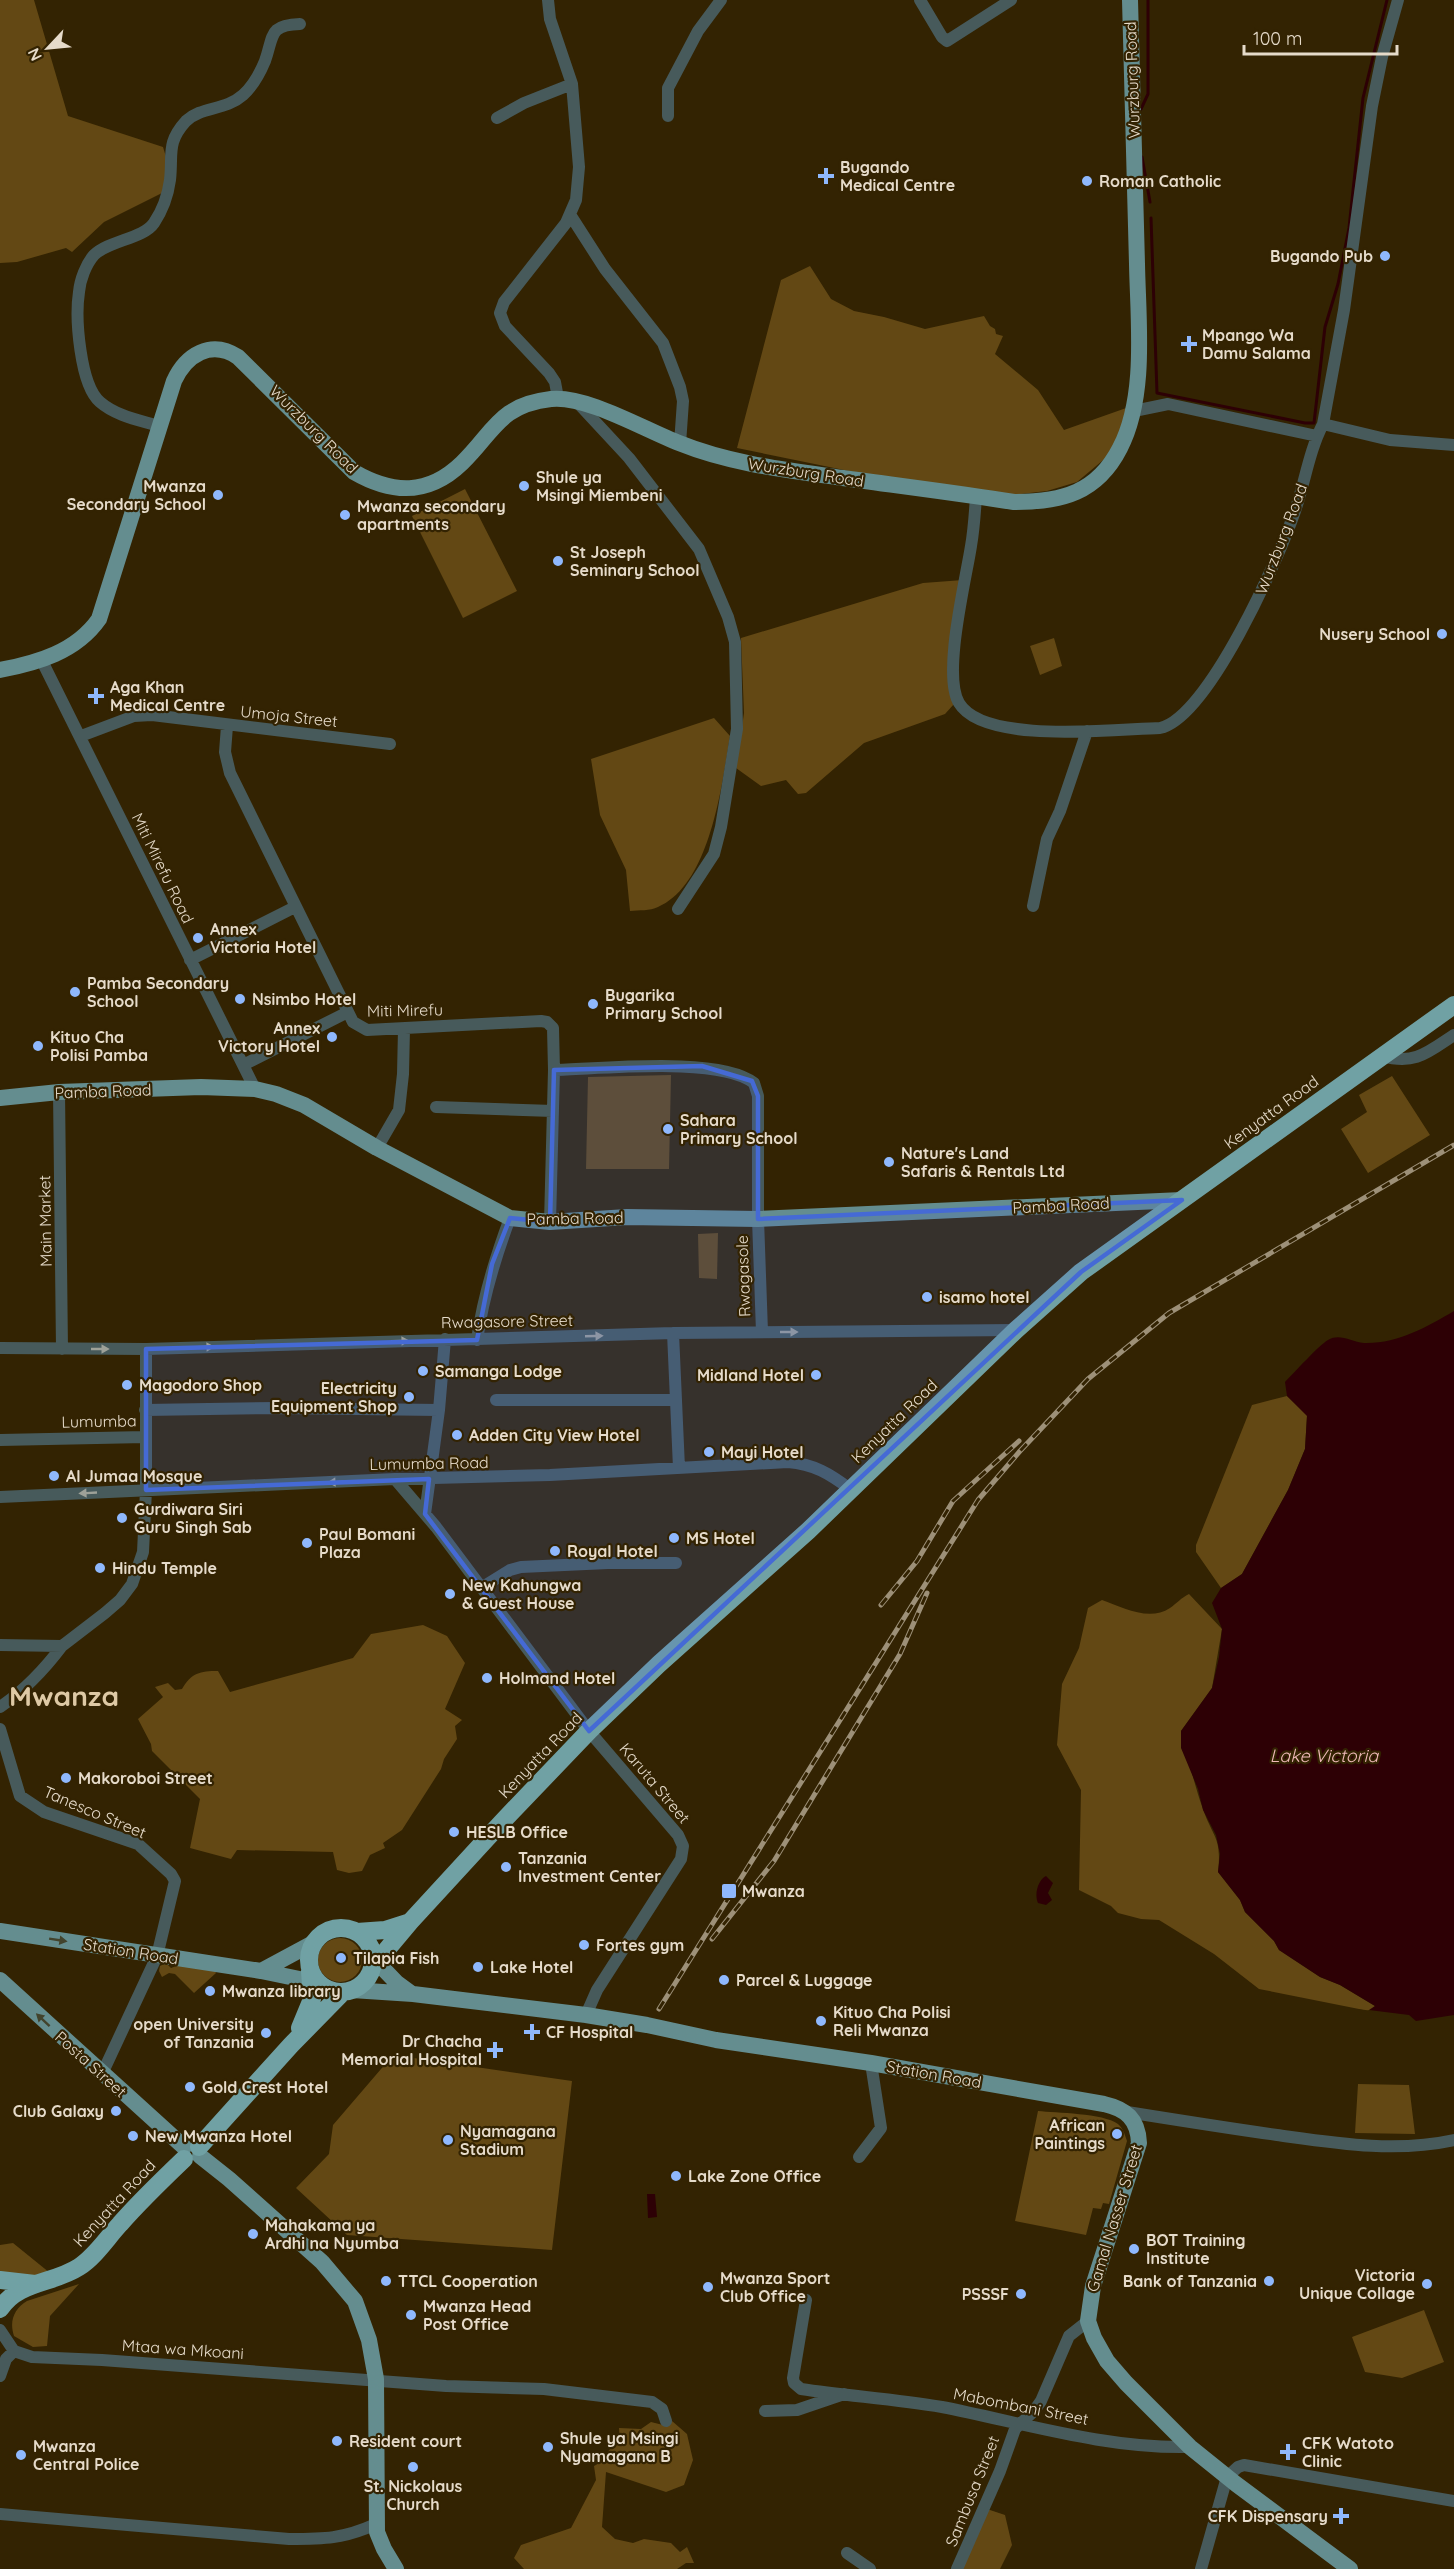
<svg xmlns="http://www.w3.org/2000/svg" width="1454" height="2569" font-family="Quicksand,sans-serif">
<rect width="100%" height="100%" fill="#332302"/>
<path fill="#634814" d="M0,0H34L68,116L163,147L170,170L162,193L104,222L72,252L66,248L17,262L0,263Z
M810,266L831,299L854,311L884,317L925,329L984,316L990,326L995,329L996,334L1003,336L995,354L1038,390L1064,430L1129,407L1114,451L1077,482L1047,491L1002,496L888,479L737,448L781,280Z
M465,489L517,591L463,618L412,516Z
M963,580L954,704L945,714L864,743L806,793L798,794L786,780L761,786L736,768L744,713L741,638L923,583Z
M1054,638L1062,666L1040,675L1030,646Z
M714,718L730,736C722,785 710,885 658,907C650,911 639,910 630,911L626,870L600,815L591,759Z
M671,1075L669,1169H586L588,1077Z
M1392,1076L1430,1135L1368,1173L1341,1129L1367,1112L1359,1095Z
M718,1233L717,1279L699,1278L698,1234Z
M1287,1396L1307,1415L1305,1449L1288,1490L1242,1574L1221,1588L1196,1552V1545L1252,1405Z
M1189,1594L1222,1629L1212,1688L1181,1731C1188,1757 1194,1784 1203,1809C1213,1838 1222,1837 1218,1872L1240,1900L1245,1912L1274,1941L1279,1950L1320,1977L1340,1985L1375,2006C1372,2012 1365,2010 1359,2009L1259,1989L1214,1954L1159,1920L1141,1919L1118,1913L1111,1906L1079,1890L1081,1790L1057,1745L1062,1684L1079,1648L1088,1608L1102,1600C1122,1607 1149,1622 1170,1608C1177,1603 1181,1598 1189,1594Z
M423,1625L447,1636L465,1663L445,1709L462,1720L455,1726L457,1739L444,1759L441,1769L402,1830L383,1843L385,1848L370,1855L362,1871L349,1873L337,1870L333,1852L237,1850L231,1859L190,1848L200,1799L152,1751L151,1744L138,1719L163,1697L155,1687L168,1683L175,1690L182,1689C191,1673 200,1671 218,1671L230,1692L353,1658L371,1634Z
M318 1960a22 22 0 1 1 44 0a22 22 0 1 1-44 0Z
M166,1963L171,1968L179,1965L214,1969L216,1973L194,1993L175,1974L169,1973L162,1977L159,1971L160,1966Z
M393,2055L572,2081L552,2250L347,2235L296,2188L329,2154L333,2125Z
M1358,2084L1409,2085L1415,2134L1355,2133Z
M1038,2111C1056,2113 1103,2113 1118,2124C1123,2128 1125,2135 1127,2141L1109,2204L1103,2203L1101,2209L1093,2208L1086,2235L1015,2221Z
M13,2243L50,2273L47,2276L0,2274V2245Z
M79,2284L50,2316L47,2346L33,2347L14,2336C9,2321 14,2309 27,2301Z
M1424,2310L1444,2362L1402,2378L1365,2372L1352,2337Z
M672,2421L687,2434L693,2460L684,2485L666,2492L606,2472L602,2527L615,2539L633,2543L644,2539L671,2543L680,2552L687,2547L694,2563H686L677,2569H524L514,2558L521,2545L571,2528L596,2480L594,2466C608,2459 604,2449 620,2443L619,2428L641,2429L651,2422L663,2425Z
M987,2509L1005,2515L1012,2545L1000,2569H962Z"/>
<path fill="#2d0005" d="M1454,1311V2015L1416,2021L1409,2015L1369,2010L1375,2006L1340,1985L1320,1977L1279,1950L1274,1941L1245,1912L1240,1900L1218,1872L1220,1854L1216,1835L1203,1810L1198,1789L1181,1748V1731L1212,1688L1219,1657L1222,1629L1212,1603L1221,1588L1242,1574L1288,1490L1305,1449L1307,1416L1287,1396L1285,1382C1294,1373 1318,1346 1328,1340C1340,1333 1351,1342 1364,1343C1397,1344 1427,1327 1454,1311Z
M1046,1876L1053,1883L1048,1893L1052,1900L1046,1905L1038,1903C1034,1894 1038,1880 1046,1876Z
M647,2194H655L657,2217L648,2218Z"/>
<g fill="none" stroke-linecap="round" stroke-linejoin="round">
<path stroke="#2d0005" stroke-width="3" d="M1141,109L1148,94V0
M1142,157L1150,202
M1151,218L1157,393L1305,423H1314L1325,327L1338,284L1349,228L1363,98L1387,0"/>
<path stroke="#475a5b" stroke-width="12" d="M548,0L550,19L572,84L579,167L576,200L566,223L504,302L500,313L505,326L549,373L555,382L558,398
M920,0L942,37L947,41L1011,0
M668,116V88L698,31L721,0
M497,118L524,103L572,84
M571,216L605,269L663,343L680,387L683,401L680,444
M577,402L629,458L699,549L728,617L735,642L737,729L721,827L714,854L678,909
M1134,411L1168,404L1317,436
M1323,424L1390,440L1454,445
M159,426C139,420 116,416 100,402C80,385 75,318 79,292C80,280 86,264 94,255C109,240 143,239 154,223C162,211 168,195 170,180C173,154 166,143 186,121C202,106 225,111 243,95C253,86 260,73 265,61C274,36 268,25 300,24
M976,496C975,512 974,529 971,546C966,579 942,675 959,703C984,745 1116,729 1160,728C1208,718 1279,558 1295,511C1305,482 1309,451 1323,424L1344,310L1372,106L1382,57L1398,0
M42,661L255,1089
M227,726L225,752L230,773L353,1022L367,1030L541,1021L547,1022L553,1028L554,1070L550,1222
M81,736L134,716L152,715L390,744
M1033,906L1047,839L1060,811L1087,731
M190,960L295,907
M1382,1056C1415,1065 1427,1053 1454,1035
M243,1065L348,1012
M554,1070C601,1069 720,1056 754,1083L758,1096V1219L762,1332
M59,1092L62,1349
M436,1107L553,1111
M377,1148L399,1110L403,1074L404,1029
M673,1333L679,1468
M477,1340C483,1297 495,1258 510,1218
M0,1348L146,1349L673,1333L1016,1330
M496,1400H676
M145,1410L276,1408L439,1410
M0,1440L145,1437
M395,1479L436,1527L589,1731L678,1835L683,1846L681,1859L597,1990L586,2015
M0,1497L395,1479L550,1475L788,1462C814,1464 830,1474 850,1489
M425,1514L439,1410L445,1339
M481,1588L510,1570L521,1567L608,1563H676
M0,1645L62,1646L105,1613L120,1600L132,1584L143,1552L146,1490V1349
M0,1707C25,1690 44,1670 62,1646
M0,1729L20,1796L44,1812L138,1844L171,1874L175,1881L157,1956L102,2074
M1127,2112C1177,2120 1227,2128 1277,2135C1335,2143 1395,2153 1454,2140
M859,2157L881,2128L871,2063
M806,2300L793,2378L794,2383L801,2389C848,2396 895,2399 942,2407C1023,2423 1106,2449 1190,2447
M0,2330L14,2351L32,2357L102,2360L446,2386L544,2389L652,2402L662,2409L666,2421
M0,2376L6,2359L14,2351
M765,2411L797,2410L844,2394
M0,2514L289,2539C324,2539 343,2539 376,2524
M847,2553L870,2569
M957,2569L1000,2471L1015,2429L1034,2411L1041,2401L1069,2336L1088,2321
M1201,2569L1227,2477L1238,2467L1244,2465L1454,2501"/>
<path stroke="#648d8f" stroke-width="16" d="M0,670C37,663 76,652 99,619L174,381C186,355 211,339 238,357L354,472C392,494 428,496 462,463C494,432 499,405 551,399C586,395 645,430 679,443C731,464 787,470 843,478C900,486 957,493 1014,502C1062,502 1097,493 1120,448C1147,396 1138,321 1137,264C1135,176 1132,88 1130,0
M0,1098L59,1092L201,1087L255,1089L276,1094L304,1105L377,1148L510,1218L550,1222L627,1217L758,1219L1182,1200
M0,1931L261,1971L319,1983
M374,1959L397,1983L412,1994
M261,1971L313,1943
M0,1980L184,2147
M352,1990L413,1994L586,2015L647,2025L716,2040L871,2063L1104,2104C1126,2109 1138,2119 1139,2143L1093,2286L1088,2321L1094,2338L1107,2361L1126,2383L1190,2447L1236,2484L1350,2569
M200,2156L229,2179L322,2262L355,2301L369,2340L376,2379L377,2532L384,2549L396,2569"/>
<path stroke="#70a1a4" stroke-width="18" d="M309 1960a32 32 0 1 1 64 0a32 32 0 1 1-64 0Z
M357,1932L385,1930L410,1922
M374,1959L384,1953L410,1922L502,1822L589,1731L659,1664L808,1531L1016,1330L1081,1272L1454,1005
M300,2028L312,1999L310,1971
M199,2147L291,2045L343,1992
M0,2280L35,2284
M0,2309C18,2281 53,2284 79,2267C95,2257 107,2238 120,2224C140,2201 162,2180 184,2159"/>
<defs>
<path id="rail" d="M881,1605L917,1561L953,1501L1019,1441
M712,1939L774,1861L900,1654L927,1593
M659,2009L978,1500L1020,1451L1088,1379L1169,1313L1454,1145"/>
</defs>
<use href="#rail" stroke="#9d9078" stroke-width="5"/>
<use href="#rail" stroke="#332302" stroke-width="3" stroke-dasharray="9" stroke-linecap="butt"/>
</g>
<defs><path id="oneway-solid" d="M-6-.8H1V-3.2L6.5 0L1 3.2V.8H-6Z" transform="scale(1.5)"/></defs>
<g fill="#9ea198">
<use href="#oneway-solid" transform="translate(789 1332)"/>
<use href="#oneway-solid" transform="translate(594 1336) rotate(-2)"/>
<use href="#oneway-solid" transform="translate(400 1341) rotate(-2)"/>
<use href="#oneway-solid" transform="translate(205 1347) rotate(-2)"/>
<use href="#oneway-solid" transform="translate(100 1349)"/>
<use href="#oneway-solid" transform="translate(337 1482) rotate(177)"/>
<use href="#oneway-solid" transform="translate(88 1493) rotate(177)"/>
</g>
<g fill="#42432c">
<use href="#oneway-solid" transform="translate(58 1940) rotate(9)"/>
<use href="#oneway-solid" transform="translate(43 2020) rotate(-137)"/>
</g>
<path fill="#456ad5" fill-opacity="0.2" stroke="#456ad5" stroke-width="4.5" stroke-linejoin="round" d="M702,1066L752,1081L758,1096V1219L1182,1200L1081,1272L589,1731L425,1514L429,1479L146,1490V1349L477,1340L492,1264L510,1218L550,1222L554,1070Z"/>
<g fill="#8fb8fd" stroke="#332302" stroke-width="2">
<path d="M823 167h6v6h6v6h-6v6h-6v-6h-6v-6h6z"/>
<circle cx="1087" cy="181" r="6"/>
<circle cx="1385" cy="256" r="6"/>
<path d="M1186 335h6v6h6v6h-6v6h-6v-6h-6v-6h6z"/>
<circle cx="524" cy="486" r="6"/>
<circle cx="218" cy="495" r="6"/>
<circle cx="345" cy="515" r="6"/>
<circle cx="558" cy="561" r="6"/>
<circle cx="1442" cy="634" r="6"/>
<path d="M93 687h6v6h6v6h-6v6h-6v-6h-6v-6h6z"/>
<circle cx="198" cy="938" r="6"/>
<circle cx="75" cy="992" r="6"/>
<circle cx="240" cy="999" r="6"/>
<circle cx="593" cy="1004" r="6"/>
<circle cx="332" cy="1037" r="6"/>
<circle cx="38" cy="1046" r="6"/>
<circle cx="668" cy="1129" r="6"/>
<circle cx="889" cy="1162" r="6"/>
<circle cx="927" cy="1297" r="6"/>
<circle cx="423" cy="1371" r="6"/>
<circle cx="816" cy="1375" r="6"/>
<circle cx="127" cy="1385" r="6"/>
<circle cx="409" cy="1397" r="6"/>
<circle cx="457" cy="1435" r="6"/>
<circle cx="709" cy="1452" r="6"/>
<circle cx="54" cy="1476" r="6"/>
<circle cx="122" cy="1518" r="6"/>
<circle cx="674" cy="1538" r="6"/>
<circle cx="307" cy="1543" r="6"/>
<circle cx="555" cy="1551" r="6"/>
<circle cx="100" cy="1568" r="6"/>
<circle cx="450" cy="1594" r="6"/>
<circle cx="487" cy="1678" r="6"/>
<circle cx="66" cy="1778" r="6"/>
<circle cx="454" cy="1832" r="6"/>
<circle cx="506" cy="1867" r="6"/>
<rect x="721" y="1883" width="16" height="16" rx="3"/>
<circle cx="584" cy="1945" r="6"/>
<circle cx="341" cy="1958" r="6"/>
<circle cx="478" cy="1967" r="6"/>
<circle cx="724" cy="1980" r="6"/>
<circle cx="210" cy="1991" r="6"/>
<circle cx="821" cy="2021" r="6"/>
<path d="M529 2023h6v6h6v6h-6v6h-6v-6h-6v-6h6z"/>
<circle cx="266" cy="2033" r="6"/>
<path d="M492 2041h6v6h6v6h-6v6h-6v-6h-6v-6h6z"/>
<circle cx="190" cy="2087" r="6"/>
<circle cx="116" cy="2111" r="6"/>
<circle cx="1117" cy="2134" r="6"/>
<circle cx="133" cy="2136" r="6"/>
<circle cx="448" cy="2140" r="6"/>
<circle cx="676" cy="2176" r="6"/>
<circle cx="253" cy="2234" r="6"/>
<circle cx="1134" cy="2249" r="6"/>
<circle cx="386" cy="2281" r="6"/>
<circle cx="1269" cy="2281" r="6"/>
<circle cx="1427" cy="2284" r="6"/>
<circle cx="708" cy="2287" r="6"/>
<circle cx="1021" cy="2294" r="6"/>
<circle cx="411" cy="2315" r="6"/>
<circle cx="337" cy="2441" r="6"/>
<circle cx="548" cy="2447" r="6"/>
<path d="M1285 2443h6v6h6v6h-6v6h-6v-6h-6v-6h6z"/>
<circle cx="21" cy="2455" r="6"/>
<circle cx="413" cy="2467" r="6"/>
<path d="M1338 2507h6v6h6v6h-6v6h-6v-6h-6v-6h6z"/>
</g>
<g text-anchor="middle" stroke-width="4.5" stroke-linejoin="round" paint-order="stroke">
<g font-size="16" fill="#e6dbca" stroke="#332302">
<text transform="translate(1132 80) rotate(-92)" y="6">Wurzburg Road</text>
<text transform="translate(314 429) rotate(45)" y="6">Wurzburg Road</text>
<text transform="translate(806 472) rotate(9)" y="6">Wurzburg Road</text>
<text transform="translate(1281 539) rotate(-69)" y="6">Wurzburg Road</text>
<text transform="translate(289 716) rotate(6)" y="6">Umoja Street</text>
<text transform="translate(163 868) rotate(64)" y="6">Miti Mirefu Road</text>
<text transform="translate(405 1010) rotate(-1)" y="6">Miti Mirefu</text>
<text transform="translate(103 1091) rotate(-2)" y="6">Pamba Road</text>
<text transform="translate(1271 1112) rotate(-36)" y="6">Kenyatta Road</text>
<text transform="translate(1061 1205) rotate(-3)" y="6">Pamba Road</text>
<text transform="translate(575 1218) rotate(-1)" y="6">Pamba Road</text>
<text transform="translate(45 1221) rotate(-91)" y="6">Main Market</text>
<text transform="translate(743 1276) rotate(-92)" y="6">Rwagasole</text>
<text transform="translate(507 1321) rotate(-1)" y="6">Rwagasore Street</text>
<text transform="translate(99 1421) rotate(-1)" y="6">Lumumba</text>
<text transform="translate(894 1421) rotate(-44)" y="6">Kenyatta Road</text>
<text transform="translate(429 1463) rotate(-1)" y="6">Lumumba Road</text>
<text transform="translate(540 1755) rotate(-46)" y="6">Kenyatta Road</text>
<text transform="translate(655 1783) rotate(50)" y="6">Karuta Street</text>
<text transform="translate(95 1812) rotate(23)" y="6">Tanesco Street</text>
<text transform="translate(131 1951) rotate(9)" y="6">Station Road</text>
<text transform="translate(91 2064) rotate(42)" y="6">Posta Street</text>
<text transform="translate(934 2074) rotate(10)" y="6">Station Road</text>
<text transform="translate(114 2203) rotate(-47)" y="6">Kenyatta Road</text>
<text transform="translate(1114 2218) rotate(-73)" y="6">Gamal Nasser Street</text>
<text transform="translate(183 2349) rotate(4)" y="6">Mtaa wa Mkoani</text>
<text transform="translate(1021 2406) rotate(11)" y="6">Mabombani Street</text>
<text transform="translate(972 2491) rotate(-68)" y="6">Sambusa Street</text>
</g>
<g font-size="16" font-weight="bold" fill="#e6dbca" stroke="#332302" text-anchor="start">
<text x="840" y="173">Bugando<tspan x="840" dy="18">Medical Centre</tspan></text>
<text x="1099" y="187">Roman Catholic</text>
<text x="1373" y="262" text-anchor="end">Bugando Pub</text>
<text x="1202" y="341">Mpango Wa<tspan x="1202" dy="18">Damu Salama</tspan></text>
<text x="536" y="483">Shule ya<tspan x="536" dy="18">Msingi Miembeni</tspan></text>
<text x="206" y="492" text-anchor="end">Mwanza<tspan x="206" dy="18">Secondary School</tspan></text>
<text x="357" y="512">Mwanza secondary<tspan x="357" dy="18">apartments</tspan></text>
<text x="570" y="558">St Joseph<tspan x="570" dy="18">Seminary School</tspan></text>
<text x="1430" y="640" text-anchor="end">Nusery School</text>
<text x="110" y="693">Aga Khan<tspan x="110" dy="18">Medical Centre</tspan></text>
<text x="210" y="935">Annex<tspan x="210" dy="18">Victoria Hotel</tspan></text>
<text x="87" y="989">Pamba Secondary<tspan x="87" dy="18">School</tspan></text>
<text x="605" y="1001">Bugarika<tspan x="605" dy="18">Primary School</tspan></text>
<text x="252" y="1005">Nsimbo Hotel</text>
<text x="320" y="1034" text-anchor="end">Annex<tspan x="320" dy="18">Victory Hotel</tspan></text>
<text x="50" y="1043">Kituo Cha<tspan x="50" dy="18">Polisi Pamba</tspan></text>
<text x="680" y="1126">Sahara<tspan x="680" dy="18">Primary School</tspan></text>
<text x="901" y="1159">Nature's Land<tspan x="901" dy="18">Safaris &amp; Rentals Ltd</tspan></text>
<text x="939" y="1303">isamo hotel</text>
<text x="435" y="1377">Samanga Lodge</text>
<text x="804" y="1381" text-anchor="end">Midland Hotel</text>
<text x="139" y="1391">Magodoro Shop</text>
<text x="397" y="1394" text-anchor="end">Electricity<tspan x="397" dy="18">Equipment Shop</tspan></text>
<text x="469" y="1441">Adden City View Hotel</text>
<text x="721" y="1458">Mayi Hotel</text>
<text x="66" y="1482">Al Jumaa Mosque</text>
<text x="134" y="1515">Gurdiwara Siri<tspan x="134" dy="18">Guru Singh Sab</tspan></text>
<text x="319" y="1540">Paul Bomani<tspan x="319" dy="18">Plaza</tspan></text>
<text x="686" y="1544">MS Hotel</text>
<text x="567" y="1557">Royal Hotel</text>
<text x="112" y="1574">Hindu Temple</text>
<text x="462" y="1591">New Kahungwa<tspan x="462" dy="18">&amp; Guest House</tspan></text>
<text x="499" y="1684">Holmand Hotel</text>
<text x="78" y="1784">Makoroboi Street</text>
<text x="466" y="1838">HESLB Office</text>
<text x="518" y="1864">Tanzania<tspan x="518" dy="18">Investment Center</tspan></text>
<text x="742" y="1897">Mwanza</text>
<text x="596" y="1951">Fortes gym</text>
<text x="353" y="1964">Tilapia Fish</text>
<text x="490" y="1973">Lake Hotel</text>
<text x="736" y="1986">Parcel &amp; Luggage</text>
<text x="222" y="1997">Mwanza library</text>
<text x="833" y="2018">Kituo Cha Polisi<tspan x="833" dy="18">Reli Mwanza</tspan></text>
<text x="254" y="2030" text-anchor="end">open University<tspan x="254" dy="18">of Tanzania</tspan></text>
<text x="546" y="2038">CF Hospital</text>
<text x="482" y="2047" text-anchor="end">Dr Chacha<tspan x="482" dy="18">Memorial Hospital</tspan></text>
<text x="202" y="2093">Gold Crest Hotel</text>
<text x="104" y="2117" text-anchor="end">Club Galaxy</text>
<text x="1105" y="2131" text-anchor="end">African<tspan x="1105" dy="18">Paintings</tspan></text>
<text x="460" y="2137">Nyamagana<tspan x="460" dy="18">Stadium</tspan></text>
<text x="145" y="2142">New Mwanza Hotel</text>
<text x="688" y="2182">Lake Zone Office</text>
<text x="265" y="2231">Mahakama ya<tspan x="265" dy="18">Ardhi na Nyumba</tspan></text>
<text x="1146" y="2246">BOT Training<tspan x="1146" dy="18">Institute</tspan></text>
<text x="1415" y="2281" text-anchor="end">Victoria<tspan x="1415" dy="18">Unique Collage</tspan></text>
<text x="720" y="2284">Mwanza Sport<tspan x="720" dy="18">Club Office</tspan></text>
<text x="398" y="2287">TTCL Cooperation</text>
<text x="1257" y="2287" text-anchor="end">Bank of Tanzania</text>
<text x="1009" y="2300" text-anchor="end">PSSSF</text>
<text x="423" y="2312">Mwanza Head<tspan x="423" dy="18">Post Office</tspan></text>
<text x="560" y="2444">Shule ya Msingi<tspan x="560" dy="18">Nyamagana B</tspan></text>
<text x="349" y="2447">Resident court</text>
<text x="1302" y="2449">CFK Watoto<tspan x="1302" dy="18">Clinic</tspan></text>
<text x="33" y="2452">Mwanza<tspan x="33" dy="18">Central Police</tspan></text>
<text x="413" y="2492" text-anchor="middle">St. Nickolaus<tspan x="413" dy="18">Church</tspan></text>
<text x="1328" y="2522" text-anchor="end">CFK Dispensary</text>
</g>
<g font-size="18" font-style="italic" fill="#f0bab9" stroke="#332302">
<text x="1324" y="1762">Lake Victoria</text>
</g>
<g font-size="28" font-weight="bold" fill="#dec9a5" stroke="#332302">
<text x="64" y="1706">Mwanza</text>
</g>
</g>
<g transform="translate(48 48) rotate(244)" stroke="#332302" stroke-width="4.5" paint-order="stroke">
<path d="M0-4.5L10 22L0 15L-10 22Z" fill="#e6dbca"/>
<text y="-9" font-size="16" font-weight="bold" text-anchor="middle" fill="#e6dbca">N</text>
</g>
<path d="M1244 45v9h153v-9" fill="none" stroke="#e6dbca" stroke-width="3"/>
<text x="1253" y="45" font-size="18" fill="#e6dbca" stroke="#332302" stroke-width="4.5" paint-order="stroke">100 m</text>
</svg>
